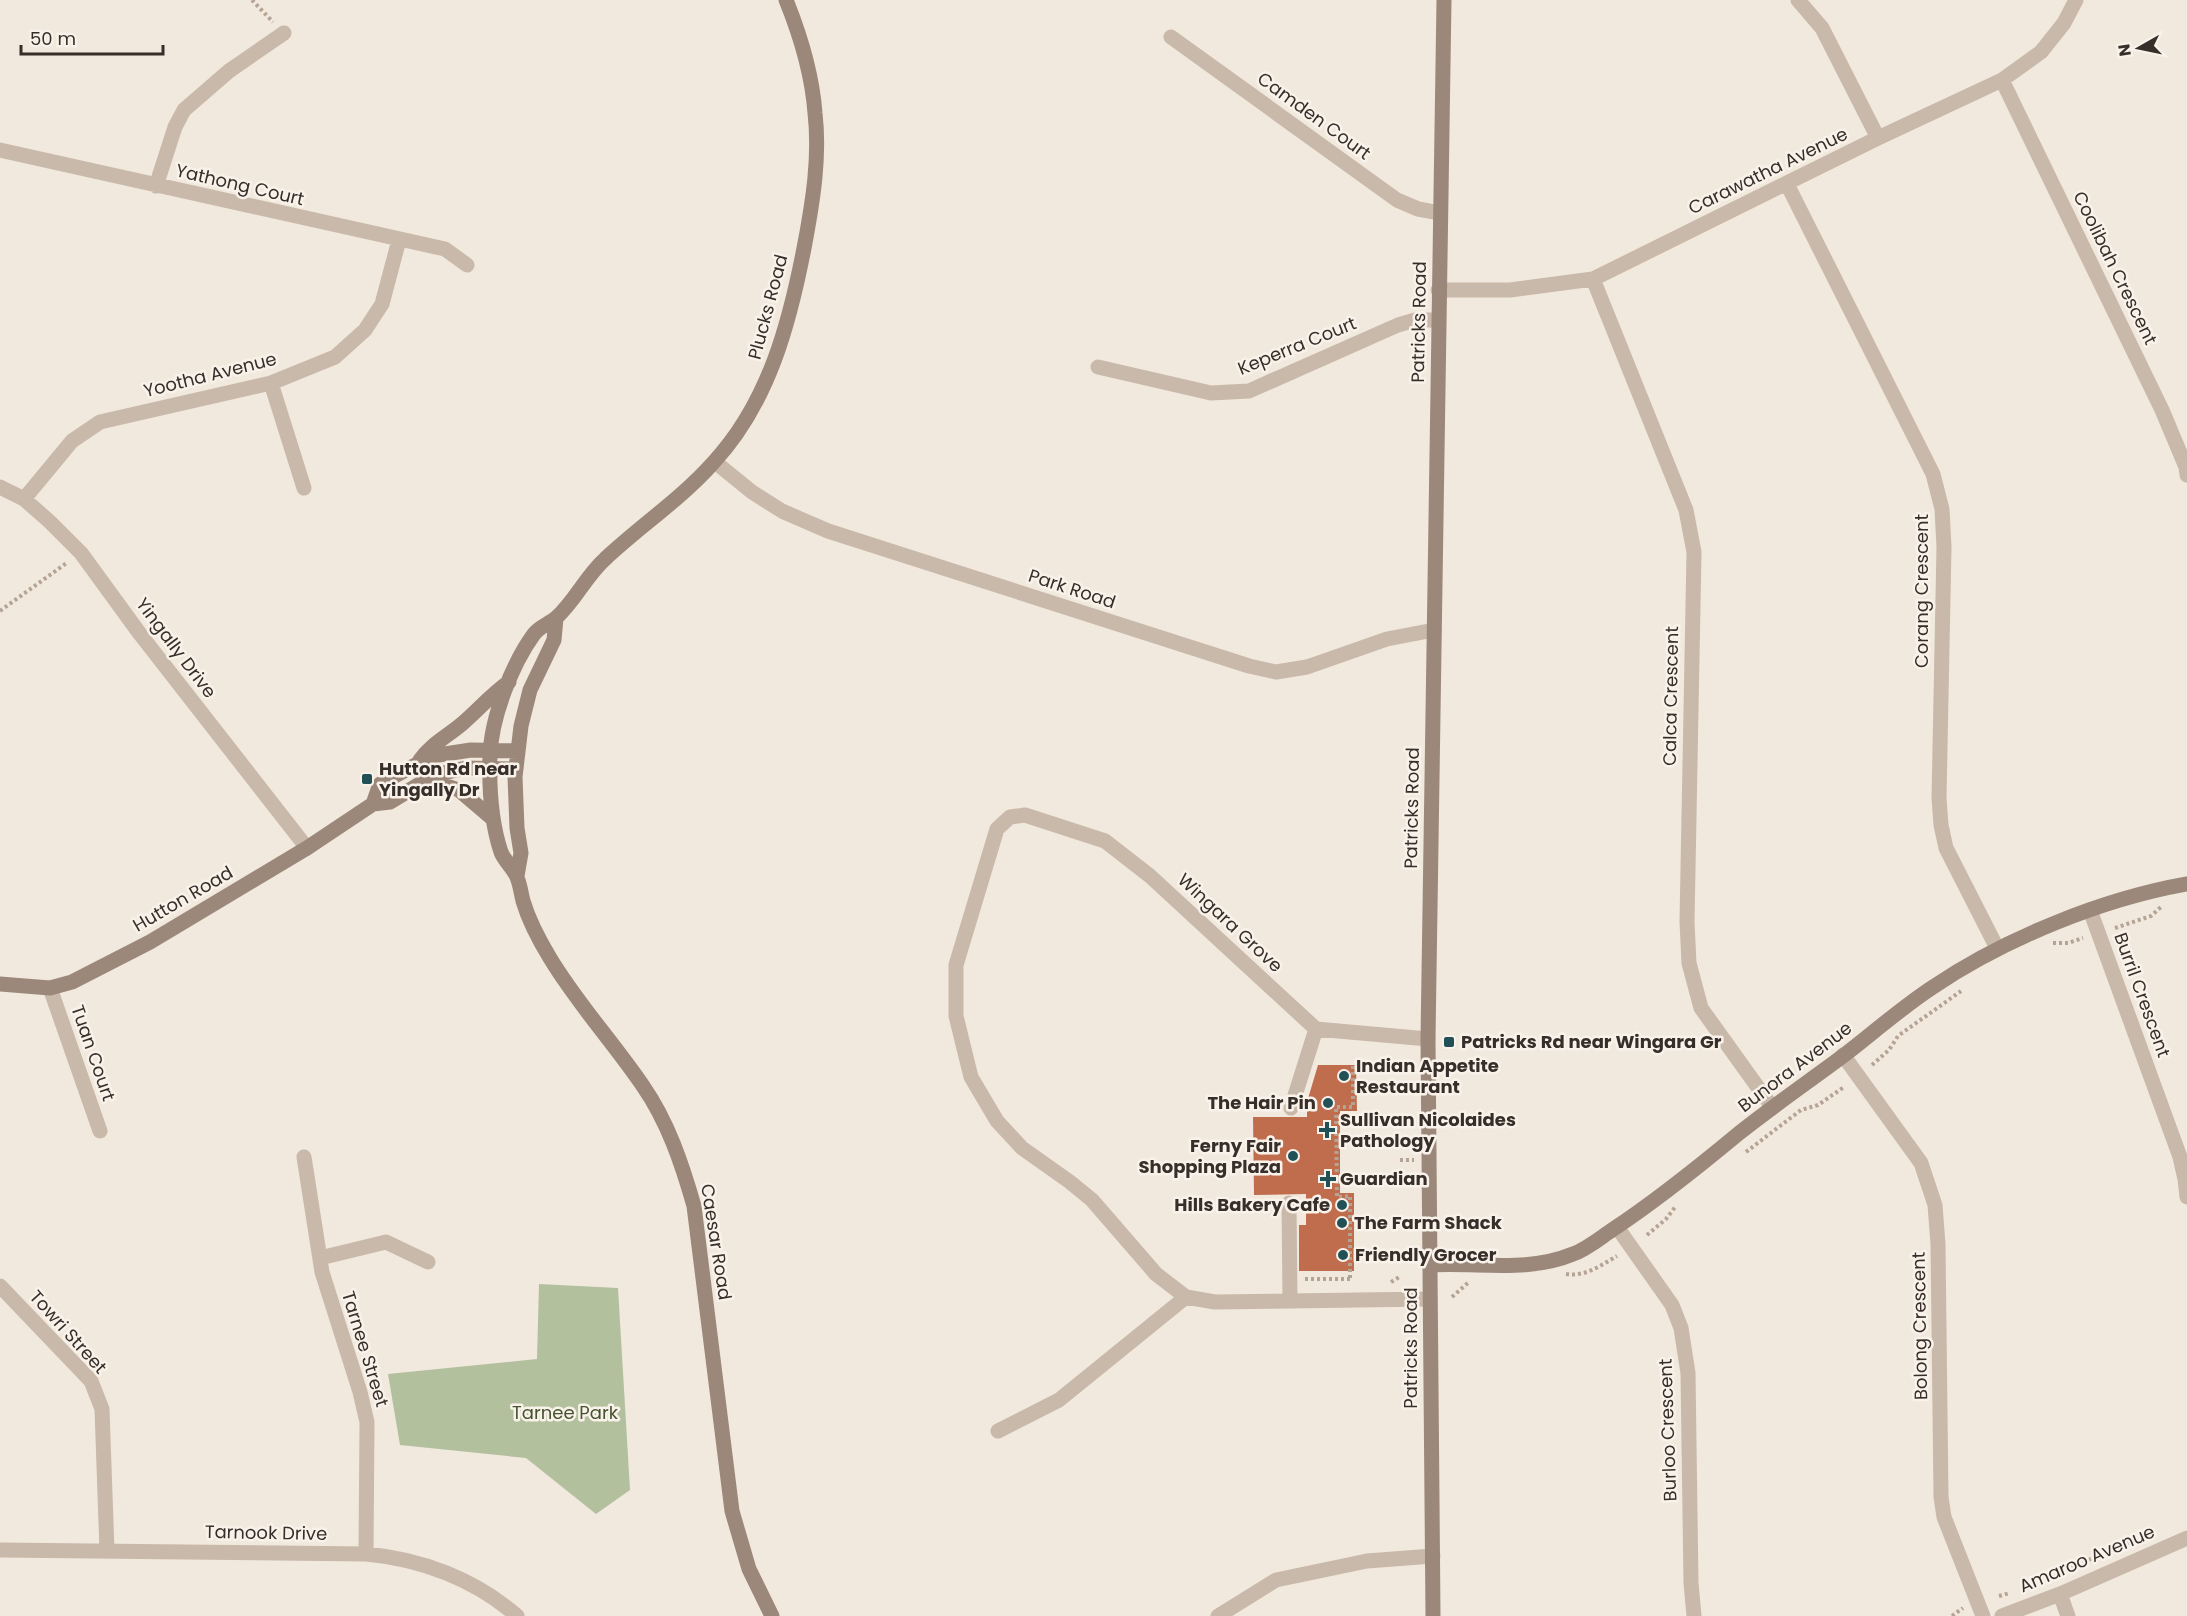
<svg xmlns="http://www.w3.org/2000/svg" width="2187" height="1616" font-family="Poppins,sans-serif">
<rect width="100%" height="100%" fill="#f1e9dd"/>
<path fill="#b3c09e" d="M539,1284L618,1288L630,1490L596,1514L526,1458L400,1445L388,1374L537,1359Z"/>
<path fill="#c06d4d" d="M1318,1065H1356L1357,1111H1340V1193H1354V1271H1299V1225H1306V1194L1254,1195L1253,1117H1307V1102Z"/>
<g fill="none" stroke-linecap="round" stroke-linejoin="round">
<path stroke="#b5a394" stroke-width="4" stroke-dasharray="3 3" stroke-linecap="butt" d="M252,0L273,22
M0,611L68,562
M2115,928L2151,916L2162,906
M2053,943H2068L2083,938
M1872,1065L1889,1050L1898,1036L1961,991
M1746,1152L1801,1110L1818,1105L1844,1087
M1400,1160H1414
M1647,1235L1666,1219L1676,1206
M1566,1274C1586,1277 1601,1265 1617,1256
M1350,1278V1196L1337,1197L1336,1107H1353V1065
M1305,1279H1351
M1391,1282L1401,1276
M1452,1297L1469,1282
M2022,1588L2131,1542
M1999,1596L2010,1593
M1952,1616L1963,1608"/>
<path stroke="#c9b9aa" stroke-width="15" d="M1798,0L1822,28L1878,138
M1171,37L1397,200L1418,209L1440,213
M2002,80L2162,410L2186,467L2187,475
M0,150L445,249L467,265
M1787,184L1933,474L1942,509L1944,547L1939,798L1941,825L1946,848L1997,948
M156,186L175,127L184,110L229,71L284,33
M1593,279L1686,510L1694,552L1687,922L1689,963L1701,1008L1772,1107
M1438,290H1510L1593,279L1878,138L2002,80L2041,52L2064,23L2076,0
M1098,367L1211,393L1249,391L1398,325L1415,320H1438
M271,383L304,488
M715,462L752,492L782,511L828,531L1249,666L1276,672L1307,667L1387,639L1434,630
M0,487L24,499L50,522L81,553L140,634L307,848
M24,499L72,441L100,422L271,383L335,357L365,330L382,304L399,240
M2090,910L2180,1157L2185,1179L2187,1197
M50,988L100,1131
M1428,1039L1316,1029L1150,876L1105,841L1025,815L1010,817L997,829L956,965V1016L971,1077L997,1121L1022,1148L1070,1182L1092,1200L1156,1274L1186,1297L1215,1302L1430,1299
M1843,1055L1921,1163L1935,1205L1938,1244L1941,1497L1944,1517L1983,1616
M1291,1108L1316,1029
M304,1157L322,1272L360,1392L367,1422L366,1554
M1289,1203L1290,1301
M1617,1227L1672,1305L1681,1328L1688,1373L1691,1583L1694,1616
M320,1258L386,1242L428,1262
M0,1286L91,1381L102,1409L107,1551
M998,1431L1059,1400L1186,1297
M0,1550L366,1554C421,1559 475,1579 517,1616
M2060,1594L2068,1616
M1218,1616L1276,1580L1367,1561L1433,1556
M2002,1616L2060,1594L2187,1538"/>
<path stroke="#9c887b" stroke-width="15" d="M420,760C431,744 448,736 463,723C478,710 492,694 509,682
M415,789L450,787L459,790L493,819
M373,804L380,784L432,756L471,750L517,751
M517,876L521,853L517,828L515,777L521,726L530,690L554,640L556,618
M0,984L50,988L72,982L150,942L307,848L373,804L390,802L428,779L443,773L466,768L515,769
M1430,1265C1479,1262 1527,1273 1573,1254C1587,1249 1600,1238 1612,1230C1656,1201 1697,1168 1738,1134C1772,1107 1808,1082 1843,1056C1873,1033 1901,1008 1933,987C2004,939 2102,899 2187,884
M772,1616L749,1569L732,1511L694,1206C682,1164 668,1122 643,1086C613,1042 577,1003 550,958C539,940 529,921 523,901C521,893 520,883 516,875C512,867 504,860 501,852C491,822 489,787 490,756C491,718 512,664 534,634C540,626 549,624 556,618C575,601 586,576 605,559C640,526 681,499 713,463C769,403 790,322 805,243C813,200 820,157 815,113C812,73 801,37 786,0
M1433,1616L1428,1039L1444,0"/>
</g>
<g fill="#215156" stroke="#f9f2ea" stroke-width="2">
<rect x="361" y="773" width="12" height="12" rx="3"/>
<rect x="1443" y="1036" width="12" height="12" rx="3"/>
<circle cx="1344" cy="1076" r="6"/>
<circle cx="1328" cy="1103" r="6"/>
<path d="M1324 1121h6v6h6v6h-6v6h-6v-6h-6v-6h6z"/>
<circle cx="1293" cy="1156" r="6"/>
<path d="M1325 1170h6v6h6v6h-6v6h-6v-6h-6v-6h6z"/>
<circle cx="1342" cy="1205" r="6"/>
<circle cx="1342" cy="1223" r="6"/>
<circle cx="1343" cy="1255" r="6"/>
</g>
<g text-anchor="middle" stroke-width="5" stroke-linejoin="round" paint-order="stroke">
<g font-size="18" fill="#372e29" stroke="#f9f2ea">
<text transform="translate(1314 116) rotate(36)" y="6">Camden Court</text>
<text transform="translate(1768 171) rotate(-26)" y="6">Carawatha Avenue</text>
<text transform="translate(240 185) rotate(13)" y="6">Yathong Court</text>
<text transform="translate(2115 268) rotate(64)" y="6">Coolibah Crescent</text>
<text transform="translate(768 307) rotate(-75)" y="6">Plucks Road</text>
<text transform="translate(1419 322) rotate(-89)" y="6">Patricks Road</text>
<text transform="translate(1297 346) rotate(-22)" y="6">Keperra Court</text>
<text transform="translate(210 375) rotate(-14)" y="6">Yootha Avenue</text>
<text transform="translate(1072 589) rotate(18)" y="6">Park Road</text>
<text transform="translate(1922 591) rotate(-90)" y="6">Corang Crescent</text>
<text transform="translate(176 648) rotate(53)" y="6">Yingally Drive</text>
<text transform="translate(1671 696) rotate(-89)" y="6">Calca Crescent</text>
<text transform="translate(1412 808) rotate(-89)" y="6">Patricks Road</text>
<text transform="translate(183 899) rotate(-30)" y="6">Hutton Road</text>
<text transform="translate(1230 923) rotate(43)" y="6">Wingara Grove</text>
<text transform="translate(2142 995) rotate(70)" y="6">Burril Crescent</text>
<text transform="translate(93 1053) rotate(71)" y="6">Tuan Court</text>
<text transform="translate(1795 1067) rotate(-37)" y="6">Bunora Avenue</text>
<text transform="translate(716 1242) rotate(81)" y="6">Caesar Road</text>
<text transform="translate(1920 1326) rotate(-91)" y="6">Bolong Crescent</text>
<text transform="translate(68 1332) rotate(48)" y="6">Towri Street</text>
<text transform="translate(1411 1348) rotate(-90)" y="6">Patricks Road</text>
<text transform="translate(365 1349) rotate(73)" y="6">Tarnee Street</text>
<text transform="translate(1668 1430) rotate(-92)" y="6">Burloo Crescent</text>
<text transform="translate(266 1533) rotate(1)" y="6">Tarnook Drive</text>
<text transform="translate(2087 1559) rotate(-23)" y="6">Amaroo Avenue</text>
</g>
<g font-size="18" font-weight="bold" fill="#372e29" stroke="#f9f2ea" text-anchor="start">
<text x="379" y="775">Hutton Rd near<tspan x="379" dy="21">Yingally Dr</tspan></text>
<text x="1461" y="1048">Patricks Rd near Wingara Gr</text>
<text x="1356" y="1072">Indian Appetite<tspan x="1356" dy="21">Restaurant</tspan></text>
<text x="1316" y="1109" text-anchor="end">The Hair Pin</text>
<text x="1340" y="1126">Sullivan Nicolaides<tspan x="1340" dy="21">Pathology</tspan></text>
<text x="1281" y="1152" text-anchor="end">Ferny Fair<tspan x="1281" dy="21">Shopping Plaza</tspan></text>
<text x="1340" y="1185">Guardian</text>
<text x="1330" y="1211" text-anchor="end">Hills Bakery Cafe</text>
<text x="1354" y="1229">The Farm Shack</text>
<text x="1355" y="1261">Friendly Grocer</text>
</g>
<g font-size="18" fill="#45542e" stroke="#f9f2ea">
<text x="565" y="1419">Tarnee Park</text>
</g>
</g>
<g transform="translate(2139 48) rotate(261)" stroke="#f9f2ea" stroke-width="4.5" paint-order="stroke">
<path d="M0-4.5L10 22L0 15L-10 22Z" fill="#372e29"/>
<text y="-9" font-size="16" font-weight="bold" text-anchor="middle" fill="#372e29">N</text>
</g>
<path d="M21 45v9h142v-9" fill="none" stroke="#372e29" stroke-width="3"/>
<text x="30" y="45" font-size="18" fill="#372e29" stroke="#f9f2ea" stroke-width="4.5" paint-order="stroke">50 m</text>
</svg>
